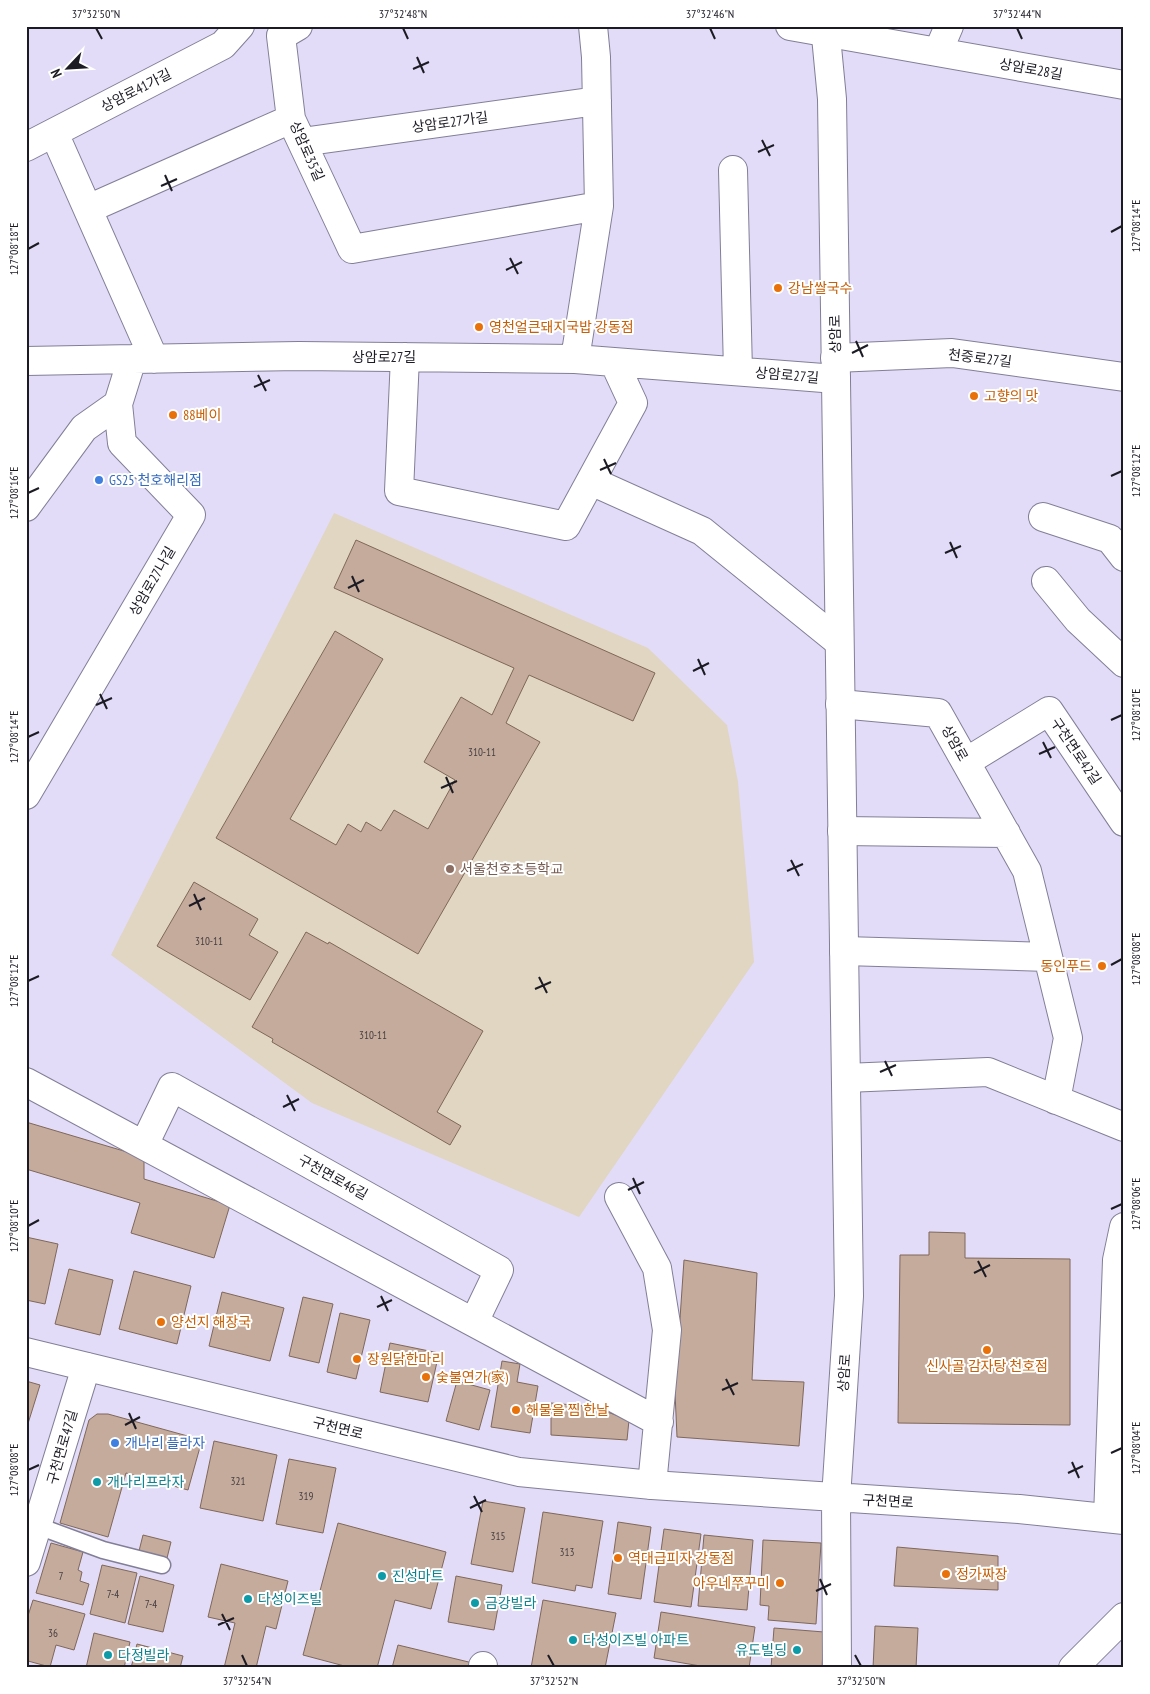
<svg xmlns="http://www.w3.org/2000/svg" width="1150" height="1694" font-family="'PT Sans Narrow','Noto Sans KR',sans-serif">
<rect width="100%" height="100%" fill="#e2dcf8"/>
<path fill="#e0d6c1" d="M334,513L648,648L727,725L738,782L754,962L579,1217L312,1103L111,955Z"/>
<path fill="#c5ab9c" stroke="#7f6759" d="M356,540L655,673L633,721L529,675L506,723L540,742L418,954L216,838L335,631L383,659L290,819L336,845L348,824L361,832L366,822L381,831L394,810L428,829L455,780L424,762L461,697L492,715L514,668L334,588Z
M194,882L258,919L249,935L278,952L250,1000L157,946Z
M306,932L328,944L329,942L483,1031L437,1112L461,1126L450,1145L272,1042L273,1039L252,1027Z
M26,1122L144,1157V1179L230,1205L214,1258L131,1233L140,1203L26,1169Z
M929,1232L965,1233V1258L1070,1259V1425L898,1423L900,1255H929Z
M26,1237L58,1244L45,1304L26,1300Z
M684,1260L757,1273L752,1380L804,1382L799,1446L677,1437L675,1392Z
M69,1269L113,1280L100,1335L55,1324Z
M134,1271L191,1286L177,1344L119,1329Z
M222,1292L284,1308L270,1361L209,1346Z
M303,1297L333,1304L319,1363L289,1356Z
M340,1313L370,1320L356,1379L327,1372Z
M390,1343L439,1353L428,1402L380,1392Z
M502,1361L520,1364L517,1382L538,1386L530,1433L491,1427Z
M26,1381L40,1385L26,1430Z
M457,1381L490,1390L479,1430L446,1421Z
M551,1403L594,1407L629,1420L627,1440L551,1435Z
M97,1414H108L202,1440L188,1490L126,1473L108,1537L60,1523L89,1420Z
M214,1441L277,1455L263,1521L200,1508Z
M289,1459L336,1468L323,1533L276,1524Z
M483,1501L525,1508L513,1572L471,1564Z
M543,1512L603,1521L592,1588L576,1585L575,1591L532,1583Z
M618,1522L651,1527L641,1599L608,1594Z
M338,1523L446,1552L431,1609L395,1600L377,1668H352L303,1655Z
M664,1529L701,1534L691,1607L654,1602Z
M143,1535L171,1542L167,1558L139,1551Z
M704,1535L753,1540L747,1610L698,1606Z
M763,1540L821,1543L816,1624L768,1620L769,1606L760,1605Z
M51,1543L83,1552L78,1570L82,1572L80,1581L89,1584L83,1605L36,1593Z
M897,1547L998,1556V1590L894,1586Z
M221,1564L288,1581L276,1629L266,1626L256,1668H224L235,1623L208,1617Z
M102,1565L137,1573L125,1623L90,1614Z
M140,1576L174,1585L163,1632L128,1624Z
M456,1576L502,1585L494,1630L448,1622Z
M33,1600L85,1614L74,1650L56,1645L50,1667L28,1661L26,1657V1622Z
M543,1600L616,1613L605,1668H531Z
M661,1612L755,1627L749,1668H712L654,1658Z
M875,1626L918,1628L916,1668H873Z
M774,1628L824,1632L822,1668H771Z
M94,1633L130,1642L124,1668H86Z
M137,1644L183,1656L180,1668H131Z
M398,1645L477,1664L476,1668H392Z"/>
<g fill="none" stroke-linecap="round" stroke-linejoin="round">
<defs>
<path id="lane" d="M38,1526L103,1550L162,1565"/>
<path id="street" d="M298,26L281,36L291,119L352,249L599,206
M790,26L1124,85
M938,52L949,26
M54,133L154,359
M302,142L597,101
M26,147L223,45L240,26
M733,170L738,371
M88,209L291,119
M405,357L399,491L566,526L633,403L614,362
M835,358L952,353L1124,377
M575,359L599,206L596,57L593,26
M26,361L299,356L575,359L836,379
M591,481L702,531L839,642
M26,507L84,428L118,404
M1043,517L1110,539L1124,557
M1046,581L1078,620L1124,663
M840,704L938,713L1027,871L1068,1038L1056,1100
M966,762L1049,711L1124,822
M26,795L191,515L122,443L118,404L132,359
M842,831L1006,833
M844,951L1048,957
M846,1078L988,1072L1124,1127
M26,1082L659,1422
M144,1145L172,1087L499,1270L474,1322
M619,1197L657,1268L667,1330L652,1485
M1108,1518L1117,1260L1124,1227
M26,1562L86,1367
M483,1668V1666
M1073,1668L1124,1617"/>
<path id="secondary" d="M825,26L832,99L849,1296L836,1498L837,1668
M26,1352L519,1472L652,1485L1019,1509L1124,1520"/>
</defs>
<use href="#lane" stroke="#837e97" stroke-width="19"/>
<use href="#street" stroke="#837e97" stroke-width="30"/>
<use href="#secondary" stroke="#837e97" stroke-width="30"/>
<use href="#lane" stroke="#fff" stroke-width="16"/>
<use href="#street" stroke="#fff" stroke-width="28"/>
<use href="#secondary" stroke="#fff" stroke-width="28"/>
</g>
<path fill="none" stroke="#1c1a23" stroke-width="2" d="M96,28L102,39M403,28L408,39M710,28L715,39M1017,28L1022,39M417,57L424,73M413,69L429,62M762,140L770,156M758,152L774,145M165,175L172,191M161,186L177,179M1111,232L1122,226M28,249L39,243M510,258L518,274M506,270L522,262M856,341L863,357M852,353L868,345M258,375L266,391M254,387L270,380M604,459L611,474M600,470L616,463M1111,476L1122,471M28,493L39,488M950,542L957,558M945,553L961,546M352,576L359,592M348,588L364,580M698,659L705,675M693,671L709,663M100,694L107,709M96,705L112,698M1111,720L1122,715M28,737L39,732M1043,742L1051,758M1039,754L1055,747M446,777L453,793M441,788L457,781M791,860L799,876M787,871L803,864M194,894L201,910M189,906L205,898M1111,965L1122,959M539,977L547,993M28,981L39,976M535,989L551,982M885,1061L892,1076M880,1072L896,1065M287,1095L295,1111M283,1107L299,1099M633,1178L640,1194M628,1190L644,1182M1111,1209L1122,1204M28,1226L39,1220M978,1261L986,1277M974,1273L990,1265M381,1296L388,1311M377,1307L392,1300M726,1379L734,1395M722,1390L738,1383M129,1413L136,1429M125,1425L140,1417M1111,1453L1122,1448M1072,1462L1079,1478M28,1470L39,1465M1068,1473L1083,1466M474,1496L482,1512M470,1508L486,1500M820,1579L827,1595M816,1591L831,1584M222,1614L230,1630M218,1625L234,1618M242,1655L247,1666M548,1655L554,1666M855,1655L861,1666"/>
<g fill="#e8710a" stroke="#fff" stroke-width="2">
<circle cx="778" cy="288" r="5"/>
<circle cx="479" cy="327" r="5"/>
<circle cx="974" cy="396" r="5"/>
<circle cx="173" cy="415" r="5"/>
<circle cx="1102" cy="966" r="5"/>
<circle cx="161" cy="1322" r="5"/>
<circle cx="987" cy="1350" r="5"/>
<circle cx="357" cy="1359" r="5"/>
<circle cx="426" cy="1377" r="5"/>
<circle cx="516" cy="1410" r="5"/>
<circle cx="618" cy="1558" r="5"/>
<circle cx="946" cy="1574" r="5"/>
<circle cx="780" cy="1583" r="5"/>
</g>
<g fill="#3f7fe0" stroke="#fff" stroke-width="2">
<circle cx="99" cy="480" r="5"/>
<circle cx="115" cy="1443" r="5"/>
</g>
<circle fill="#8d6e63" stroke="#fff" stroke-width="2" cx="450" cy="869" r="5"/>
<g fill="#0f9aa8" stroke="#fff" stroke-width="2">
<circle cx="97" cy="1482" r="5"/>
<circle cx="382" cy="1576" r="5"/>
<circle cx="248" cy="1599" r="5"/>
<circle cx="475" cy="1603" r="5"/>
<circle cx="573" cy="1640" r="5"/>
<circle cx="797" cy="1650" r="5"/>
<circle cx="108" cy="1655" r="5"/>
</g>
<g text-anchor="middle" stroke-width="4" stroke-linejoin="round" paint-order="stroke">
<g font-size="11" fill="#463e41">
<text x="482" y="756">310-11</text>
<text x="209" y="945">310-11</text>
<text x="373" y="1039">310-11</text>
<text x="238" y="1485">321</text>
<text x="306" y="1500">319</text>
<text x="498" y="1540">315</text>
<text x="567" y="1556">313</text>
<text x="61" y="1580">7</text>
<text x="113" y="1598">7-4</text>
<text x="151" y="1608">7-4</text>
<text x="53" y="1637">36</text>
</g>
<g font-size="14" fill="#1c1a23" stroke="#fff">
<text transform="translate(1031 69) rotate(10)" y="5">상암로28길</text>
<text transform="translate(136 90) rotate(-27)" y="5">상암로41가길</text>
<text transform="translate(450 122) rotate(-8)" y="5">상암로27가길</text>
<text transform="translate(307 151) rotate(66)" y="5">상암로35길</text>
<text transform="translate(835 334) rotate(-91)" y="5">상암로</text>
<text x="384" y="362">상암로27길</text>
<text transform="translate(980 358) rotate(7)" y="5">천중로27길</text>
<text transform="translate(787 375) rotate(5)" y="5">상암로27길</text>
<text transform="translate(152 581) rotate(-60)" y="5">상암로27나길</text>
<text transform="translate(955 743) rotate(61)" y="5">상암로</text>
<text transform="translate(1076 751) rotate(56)" y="5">구천면로42길</text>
<text transform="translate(333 1177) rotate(29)" y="5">구천면로46길</text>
<text transform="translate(844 1373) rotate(-86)" y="5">상암로</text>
<text transform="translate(338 1428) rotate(14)" y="5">구천면로</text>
<text transform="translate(62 1447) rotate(-74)" y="5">구천면로47길</text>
<text transform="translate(888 1501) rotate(3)" y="5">구천면로</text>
</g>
<g font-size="14" fill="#c56008" stroke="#fff" text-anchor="start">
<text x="788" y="293">강남쌀국수</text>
<text x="489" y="332">영천얼큰돼지국밥 강동점</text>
<text x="984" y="401">고향의 맛</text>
<text x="183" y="420">88베이</text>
<text x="1092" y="971" text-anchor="end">동인푸드</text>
<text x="171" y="1327">양선지 해장국</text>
<text x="367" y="1364">장원닭한마리</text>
<text x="987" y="1371" text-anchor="middle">신사골 감자탕 천호점</text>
<text x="436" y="1382">숯불연가(家)</text>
<text x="526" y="1415">해물을 찜 한날</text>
<text x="628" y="1563">역대급피자 강동점</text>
<text x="956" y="1579">정가짜장</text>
<text x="770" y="1588" text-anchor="end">아우네쭈꾸미</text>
</g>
<g font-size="14" fill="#366cbe" stroke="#fff" text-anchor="start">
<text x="109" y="485">GS25 천호해리점</text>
<text x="125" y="1448">개나리 플라자</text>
</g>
<g font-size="14" fill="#785e54" stroke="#fff" text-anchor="start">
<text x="460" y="874">서울천호초등학교</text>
</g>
<g font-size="14" fill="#0d838f" stroke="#fff" text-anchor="start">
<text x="107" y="1487">개나리프라자</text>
<text x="392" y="1581">진성마트</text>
<text x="258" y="1604">다성이즈빌</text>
<text x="485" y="1608">금강빌라</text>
<text x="583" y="1645">다성이즈빌 아파트</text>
<text x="787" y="1655" text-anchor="end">유도빌딩</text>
<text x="118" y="1660">다정빌라</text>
</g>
</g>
<rect width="1150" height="1694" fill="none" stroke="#ffffff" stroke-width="55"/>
<g transform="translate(68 68) rotate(245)" stroke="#ffffff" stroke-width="4" paint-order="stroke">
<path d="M0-4L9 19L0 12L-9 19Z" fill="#1c1a23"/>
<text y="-8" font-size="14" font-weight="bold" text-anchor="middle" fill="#1c1a23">N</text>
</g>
<rect x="28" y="28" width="1094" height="1638" fill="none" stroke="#1c1a23" stroke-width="2"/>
<g font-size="12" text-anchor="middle" fill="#1c1a23">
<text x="96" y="18">37°32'50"N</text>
<text x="403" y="18">37°32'48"N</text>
<text x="710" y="18">37°32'46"N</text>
<text x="1017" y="18">37°32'44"N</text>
<text transform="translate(1136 226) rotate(-90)" y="4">127°08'14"E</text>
<text transform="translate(14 249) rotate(-90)" y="4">127°08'18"E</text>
<text transform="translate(1136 471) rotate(-90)" y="4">127°08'12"E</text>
<text transform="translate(14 493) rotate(-90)" y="4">127°08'16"E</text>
<text transform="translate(1136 715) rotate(-90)" y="4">127°08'10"E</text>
<text transform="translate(14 737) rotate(-90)" y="4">127°08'14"E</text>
<text transform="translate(1136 959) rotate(-90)" y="4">127°08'08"E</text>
<text transform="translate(14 981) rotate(-90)" y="4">127°08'12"E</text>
<text transform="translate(1136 1204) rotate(-90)" y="4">127°08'06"E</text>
<text transform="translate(14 1226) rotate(-90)" y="4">127°08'10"E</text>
<text transform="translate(1136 1448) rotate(-90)" y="4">127°08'04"E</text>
<text transform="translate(14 1470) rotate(-90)" y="4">127°08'08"E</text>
<text x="247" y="1685">37°32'54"N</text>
<text x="554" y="1685">37°32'52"N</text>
<text x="861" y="1685">37°32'50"N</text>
</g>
</svg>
